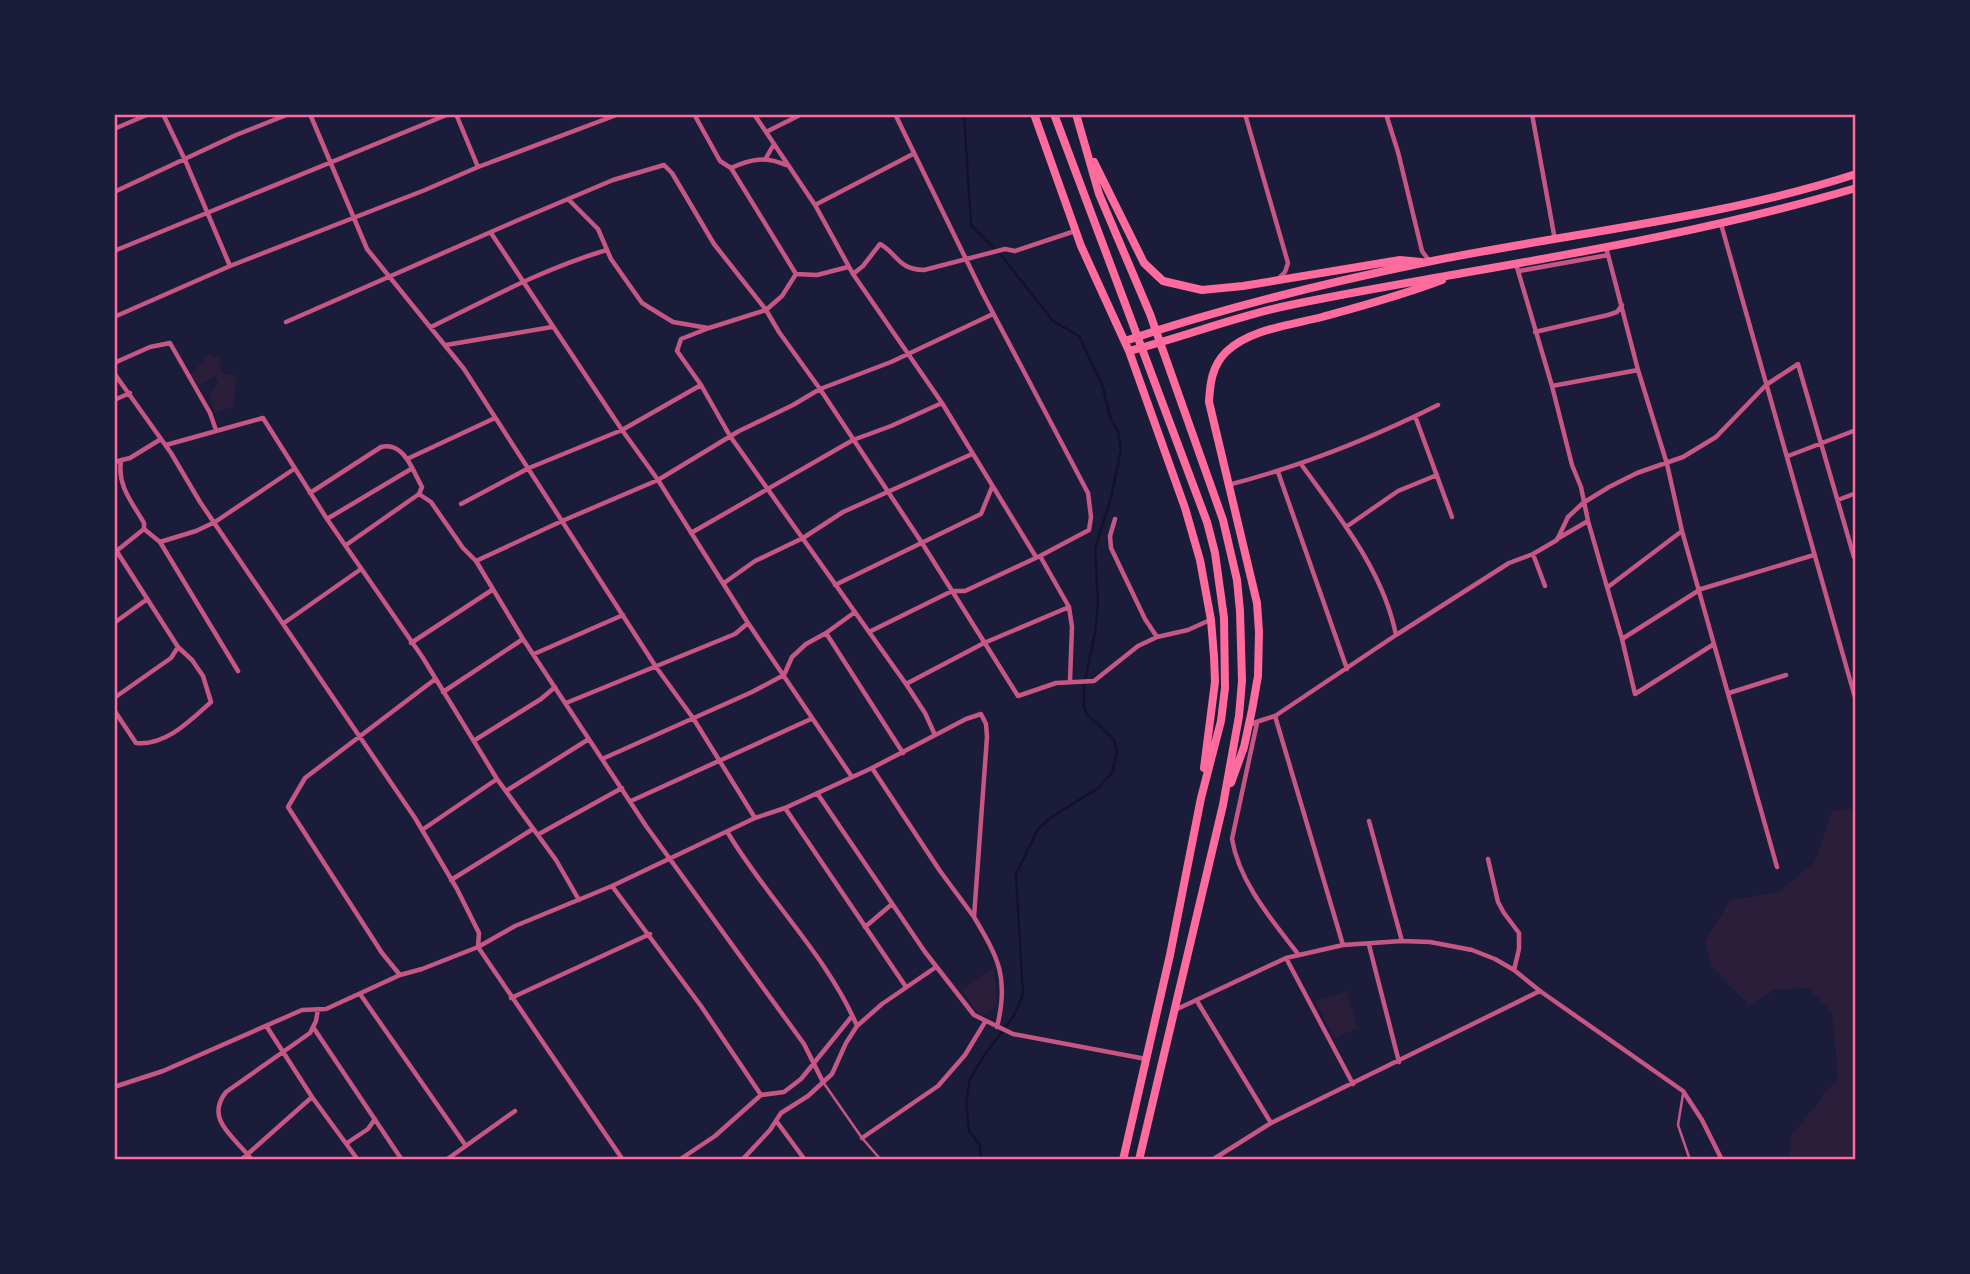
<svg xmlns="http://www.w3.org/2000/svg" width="1970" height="1274" font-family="Georgia,serif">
<rect width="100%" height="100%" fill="#1b1b3a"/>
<path fill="#2a1e3b" d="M209,354L220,359L222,373L237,376L233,406L215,413L210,396L218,383L215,376L199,385L190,375Z
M1856,809V1160H1788L1792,1135L1838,1077L1832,1012L1808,988L1773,990L1749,1005L1712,967L1705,942L1730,900L1779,892L1814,863L1833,810Z
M994,967L997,1005L981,1017L962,990Z
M1346,991L1358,1028L1334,1038L1315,1001Z"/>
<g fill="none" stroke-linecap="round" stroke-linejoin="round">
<path stroke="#12122b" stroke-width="2.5" d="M964,114L971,225L1001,255L1053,321L1079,336L1103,387L1110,417L1118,432L1121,449L1111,498L1095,549L1098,603L1095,633L1084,685V706L1086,713L1114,740L1117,752L1112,773L1097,789L1053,816L1038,829L1016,874L1023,995L1013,1017L983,1057L970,1079L966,1102L969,1131L980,1145L981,1160"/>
<path stroke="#c65784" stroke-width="2.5" d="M823,1082L862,1138L881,1160
M1683,1094L1678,1125L1690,1160"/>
<path stroke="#c65784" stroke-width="4.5" d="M163,114L185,160L230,266
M310,114L367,249L464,369L656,667L693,718L755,818
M456,114L478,167
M694,114L720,161L731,168L796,274
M754,114L815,205L853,274L942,403L1036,557
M1245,114L1288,263L1285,272L1278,279
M1386,114L1398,152L1422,251L1430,262
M1532,114L1555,240
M114,129L149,114
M766,132L802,114
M766,158L774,144
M731,168C751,159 765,156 786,165
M114,192L236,135L289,114
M568,199L598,229L611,259L642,303L673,322L708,328
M815,205L913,154
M1721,224L1856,701
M491,233L622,430L658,480L748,623L852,777
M1606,247L1638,370L1667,464L1682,531L1777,867
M114,251L449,114
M1516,264L1552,386L1572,465L1581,487L1588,521L1622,639L1635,694L1714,644
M848,267L817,275L796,274L782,296L766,310L709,328L681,339L677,351L701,385L730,436L906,684L925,713L935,735
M1519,271L1608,255
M853,274L863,266L880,244C898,254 897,269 924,270L1005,249L1015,251L1075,231
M114,317L230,266L425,190L478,167L619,114
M286,322L516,221L613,180L664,165L672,173L714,244L766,310L779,332L820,389L922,543L1018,696L1056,683L1094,681L1138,646L1157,637L1188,630L1210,620
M431,327C488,299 545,268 607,250
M1535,332L1608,315L1617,312L1622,305
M446,345L552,327
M114,363L150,347L170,343L210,413L216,430
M114,373L171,453L200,502L415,818L457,889L479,933L478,947L623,1160
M1552,386L1638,370
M114,400L130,393
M1415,416L1452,517
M166,445L263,418L327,519L423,658L497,779L556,860L579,900
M1788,456L1856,430
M407,459L495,418
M121,460C117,486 132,502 144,523V529L160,542L238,671
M114,462L130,458L161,439
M1301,464C1339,517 1383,570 1396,635
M1278,472L1347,669
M1228,485C1302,466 1370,439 1438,405
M310,493L381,447C404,441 413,471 422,487L419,494L346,545
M419,494L431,502L463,548L476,561L523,639L646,826L804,1044L823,1082
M1838,500L1856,493
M461,504L529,468L622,430L701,385
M327,519L411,469
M1115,519L1110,536L1111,548L1145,619L1157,637
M1346,527L1398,491L1437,475
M691,533L853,440L891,426L942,403
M1557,539L1588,521
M160,542L196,531L215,522L294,469
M114,547L178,647L192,660L203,676L211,702C191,720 166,746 136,743L114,710
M114,553L144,529
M1533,554L1545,586
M1040,556L1069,607
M476,561L562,521L658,480L739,431L793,405L820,389L891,362L993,314
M724,583L755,561L803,538L843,512L972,454
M835,585L981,514L992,487
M1608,587L1682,531
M114,623L146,600
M284,623L361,569
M871,631L952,591H965L1040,556L1089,530L1091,517L1088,493L983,294L895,114
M826,633L903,753
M1622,639L1701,589L1814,555
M411,643L492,590
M534,654L623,615
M906,684L984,643L1069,607L1072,627L1070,681
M443,692L523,639
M1729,693L1786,675
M114,698L171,658L178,647
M566,703L735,634L748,623
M1275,716L1343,945
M1257,723L1232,839C1239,882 1272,920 1298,954
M1250,724L1275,716L1396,635L1509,563L1533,554L1557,540L1568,517L1583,503L1609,487L1637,473L1683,457L1716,437L1766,385L1798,364L1854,557H1856
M475,740L541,699L555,687
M602,759L752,692L784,675L792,657L806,644L826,633L855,612
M506,791L589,739
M817,793L925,952L974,1015L1013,1034L1146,1059
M631,801L811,719
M785,808L906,987
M1369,821L1402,941
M422,830L497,779
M728,833C766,897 828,957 857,1026
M539,834L622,788
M1488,859L1498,902L1504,913L1519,933V949L1514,970
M451,880L533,829
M612,886L701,1006L761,1095
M974,917C999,959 1009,978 997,1027
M865,927L892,904
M1369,945L1399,1062
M1286,958L1353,1084
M400,975L382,953L288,807L305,778L434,680
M360,994L466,1146
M511,998L650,934
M1197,1001L1271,1123
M1175,1010L1286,958L1343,945L1402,941L1430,942L1472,950L1495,959L1514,970L1540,991L1683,1091L1702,1120L1722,1160
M267,1027L312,1097L358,1160
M313,1027L402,1160
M114,1087L163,1071L302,1010L326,1009L400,975L422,969L478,947L515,926L612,886L755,818L785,808L872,768L966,719L981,714L986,724L987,737L974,917L940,871L872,768
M777,1122L805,1160
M862,1138L938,1086L965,1055L985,1022
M347,1143L368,1129L375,1119
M241,1160L312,1097
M252,1160C235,1137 204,1120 226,1092L310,1033L316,1021L318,1009
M446,1160L515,1111
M679,1160L715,1136L761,1095L784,1092L801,1079L852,1016
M742,1160L770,1130L781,1113L808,1096L832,1074L846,1043L857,1026L882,1004L936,967
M1212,1160L1271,1123L1540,991"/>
<path stroke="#ff6b9d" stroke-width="8" d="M1034,114L1081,246L1129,351L1185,508L1200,560L1211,620L1214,656L1215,682L1204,768
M1054,114L1207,522L1215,553L1224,618L1225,688L1221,721L1201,798L1170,955L1123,1160
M1076,114L1099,194L1150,314L1223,520L1237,580L1240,611L1242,681L1239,716L1223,805L1139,1160
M1094,162L1144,263L1163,281L1202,290L1243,286L1400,260L1421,262
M1125,341C1223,308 1325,283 1427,262C1569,233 1717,219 1856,174
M1129,351C1180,338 1229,319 1281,307C1341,294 1402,284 1463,273C1595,250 1728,226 1856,188
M1231,783L1244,747L1252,710L1258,676L1259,632L1257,603L1209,402C1210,383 1212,366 1226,352C1250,329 1291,325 1322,317C1362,306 1403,295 1442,280"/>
</g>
<rect width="1970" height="1274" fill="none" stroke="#1b1b3a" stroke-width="231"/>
<rect x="116" y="116" width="1738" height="1042" fill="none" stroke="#ff6b9d" stroke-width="2.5"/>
</svg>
